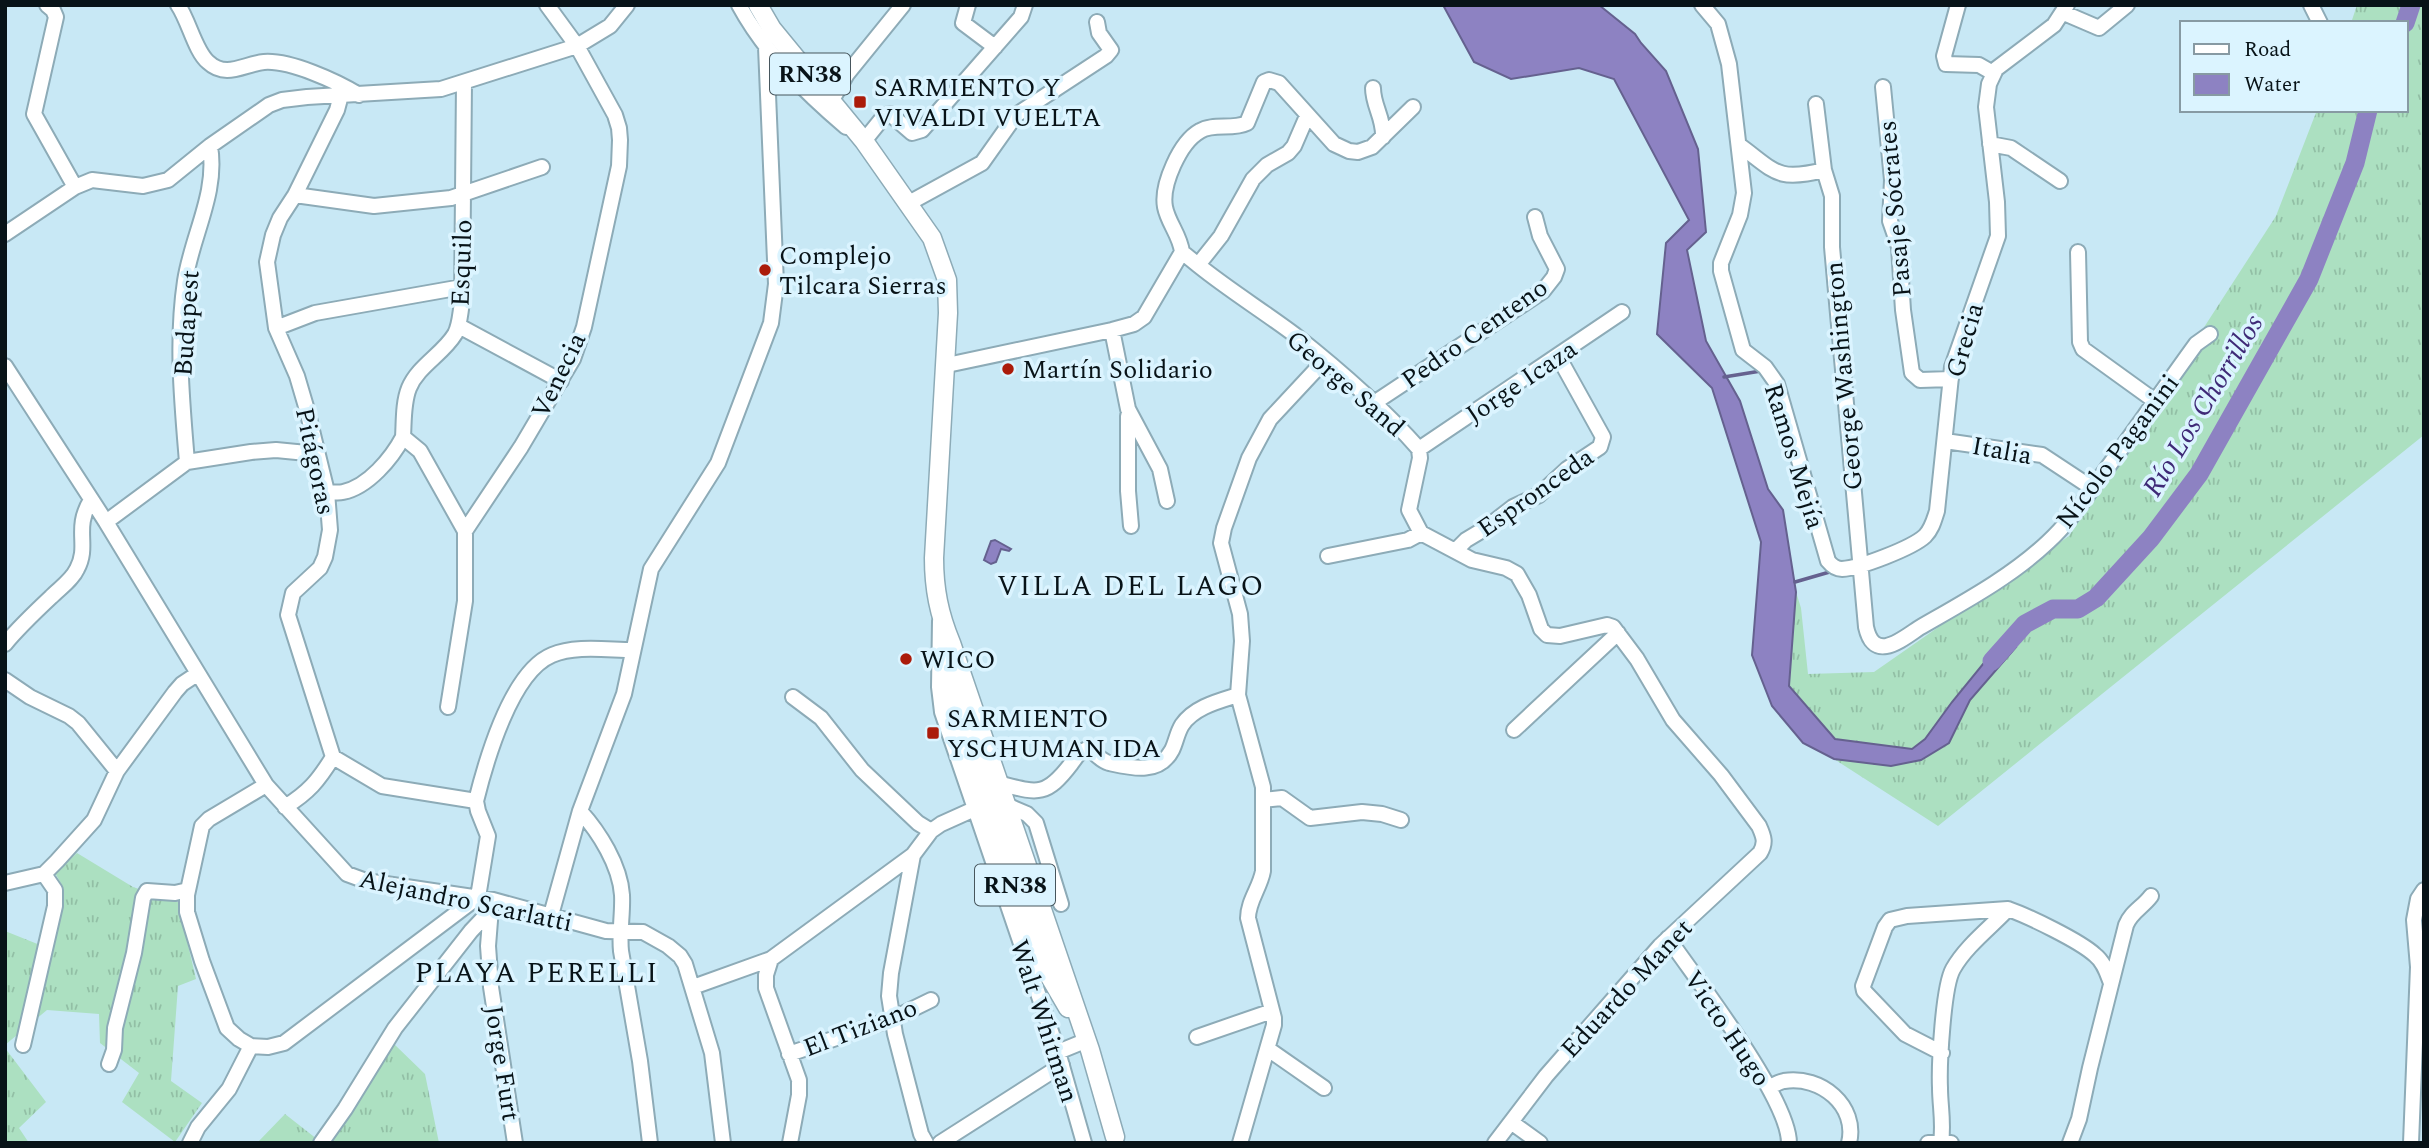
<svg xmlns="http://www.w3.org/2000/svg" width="2429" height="1148" font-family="Spectral,serif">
<defs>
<pattern id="grass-tufts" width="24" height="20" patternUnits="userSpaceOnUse" patternTransform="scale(1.75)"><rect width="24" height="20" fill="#ace0c1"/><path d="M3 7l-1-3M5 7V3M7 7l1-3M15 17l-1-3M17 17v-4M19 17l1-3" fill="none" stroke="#92bfa5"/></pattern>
</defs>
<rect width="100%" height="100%" fill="#c8e8f5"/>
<path fill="url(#grass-tufts)" d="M2357,5H2424V435L1938,826L1834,759L1835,739L1789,686L1796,592L1801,608L1808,674L1874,672L2069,536L2276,216L2317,110H2406V23H2351Z
M77,853L133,887L178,902L196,979L178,986L171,1081L202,1103L175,1142L122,1102L139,1073L100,1043L99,1014L47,1010L5,1045V931L50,949L63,887L55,873Z
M394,1044L425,1074L439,1143H330Z
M5,1048L46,1102L19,1128L29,1143H5Z
M285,1114L322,1143H257Z"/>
<path fill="#8d82c2" stroke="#65618f" stroke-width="2" d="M1443,5H1599L1635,34L1641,43L1666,71L1698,149L1706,232L1687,250L1706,341L1740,401L1768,489L1783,510L1796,592L1789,686L1835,739L1912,749L1925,739L1952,702L2005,637L2016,647L1970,700L1949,743L1921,760L1891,766L1834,759L1803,743L1772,706L1752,655L1761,542L1712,388L1657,334L1666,243L1689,220L1614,79L1579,68L1511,79L1474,62Z
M995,540L1011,549L1009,551L1001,549L996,562L991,564L984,560L991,541Z"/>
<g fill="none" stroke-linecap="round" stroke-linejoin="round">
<path stroke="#65618f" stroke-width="3.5" d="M1724,377L1761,371
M1795,582L1833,571"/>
<path stroke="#8d82c2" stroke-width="19" d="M2405,23L2411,5
M1992,661L2025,624L2053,609H2078L2096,598L2151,538L2199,474L2309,279L2355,163L2368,110"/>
<defs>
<path id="minor" d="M47,5L53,10L56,17L34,114L75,187
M178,5C189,21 195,51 208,62C226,79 244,64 264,62C290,60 336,81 359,95
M739,5C765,53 805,92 846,127
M968,5L963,23L995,47
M1702,5L1718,24L1729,64L1744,193L1740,215L1721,263V271L1743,350L1765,367L1777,384L1828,561C1832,566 1836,569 1842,569C1860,568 1912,548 1925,536C1932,529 1934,520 1937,511L1952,367L1998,236L1997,202L1986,107L1989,84L1996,69L2054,25L2067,5
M1958,5L1944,56L1946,64L1979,65L1993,73
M2311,5L2320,23
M2064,13L2099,28L2127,5
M464,82L462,303C460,313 460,325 455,334C443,354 418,366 409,388C403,403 404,421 403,437L420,451L465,531
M1883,87L1892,180L1890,221L1899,247L1903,310L1912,373L1920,380L1951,379
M1373,88C1373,106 1384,118 1383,137
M832,100L847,74L903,5
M1816,104L1824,170L1832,196V247L1866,627C1874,663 1901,640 1919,628C1964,602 2011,577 2048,542C2070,522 2085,498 2102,475C2134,432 2164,388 2196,344L2210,334
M864,141L885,115L890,114L912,133L922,130L1021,17L1025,5
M1990,144L2011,148L2060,181
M1739,145C1775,171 1776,182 1824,170
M295,195L374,206L451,198L542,167
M909,203L982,163L1016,115L1106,56L1111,50L1099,33L1097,22
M5,234L75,187L92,180L143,186L168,180L210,146L269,105L282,100L307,97L441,89L577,46L610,26L627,5
M1182,252C1180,235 1168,223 1165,207C1161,185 1180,142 1200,131C1213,123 1233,130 1247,123L1264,82L1269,80L1279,83L1334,144L1349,151L1358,152L1372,147L1413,107
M1182,252L1198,265L1221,236L1253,179L1267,165L1288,153L1294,146L1307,116
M2078,252L2080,342L2083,349L2155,401
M1198,265C1229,290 1263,311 1295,335C1338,369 1382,407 1419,449L1420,458L1409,510L1421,533L1472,560L1506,568L1517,574L1529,595L1541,629L1547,635L1560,636L1607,625L1613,627L1637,659L1673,720L1721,775L1759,826C1764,837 1766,843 1760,853L1660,946L1546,1076L1495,1143
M459,326L561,381
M276,328L315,313L462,287
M1112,330L1128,409L1160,469L1167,501
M947,365L1112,330L1134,324L1144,317L1182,252
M5,366L106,522L266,785L347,874L366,881L493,900L606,931L643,932L668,946L680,956L685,964L712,1053L723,1143
M1374,403L1543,291L1554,277L1557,269L1540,236L1535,217
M1128,416V491L1131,526
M1945,441L2042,455L2092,488
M1419,449L1622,312
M187,462C182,402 176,341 185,281C192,235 218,193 210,146
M327,492C332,492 338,493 343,492C368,487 392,458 403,437
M106,522L187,462L251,452L276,450L317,454
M1456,550L1466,540L1486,528L1513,507L1539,495L1567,469L1600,447L1603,437L1558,356
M1328,556L1408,540L1421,533
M940,621L939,687L942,712L1058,1052L1084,1143
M5,644C19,627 35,612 51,597C60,588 72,580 77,569C90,545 73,529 91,500
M5,680L30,697L69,716L78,723L117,771
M793,697L821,718L862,770L918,823L931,831
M448,707L465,601V531L521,447L573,359L584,327L619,166L620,140L619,128L615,115L577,46L547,5
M1514,730L1618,633
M333,757L382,786L476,801
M998,783C1037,793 1045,798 1071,764C1076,757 1079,752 1087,749C1096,752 1099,760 1109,763C1132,768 1159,775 1172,750C1176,742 1177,733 1182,725C1194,707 1219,701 1238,695
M266,785L209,819L202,826L187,895V912L202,961L227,1028L239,1039L251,1046L268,1047L284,1043L478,897L488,836L478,811L476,801C486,761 511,672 552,655C575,645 608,650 633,650
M1263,800L1282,798L1310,818L1362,812L1382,814L1401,820
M1006,805L1027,814L1036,823L1061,904
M285,807C309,792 318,781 333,757L288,615L293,593L320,568L325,557L330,530L327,492L307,410L297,376L276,328L267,262L273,235L280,218L295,195L337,110L341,95
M580,811C599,832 620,865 622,895C623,913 619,932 621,951L640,1061L650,1143
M913,855L891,973L889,996L895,1034L921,1134L926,1143
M5,883L44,874L57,861L94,820L117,771L175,692L182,684L197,674
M491,908L488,946L491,987L515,1143
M551,915L580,811L624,694L651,569L718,463L771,323L776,284L766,47
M1668,938C1696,979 1789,1098 1789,1143
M771,959L766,975V988L799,1080V1095L790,1143
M693,987L771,959L913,855L931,831L941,824L981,806
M1197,1037L1272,1011
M23,1045L55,906V890L44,874
M1268,1049L1324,1088
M1058,1052L1080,1043
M1942,1053L1905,1034L1864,991L1863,986L1885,927L1890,920L1907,916L2008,909C2028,916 2080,941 2095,955C2104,962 2107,973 2111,983
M789,1054L892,1019L931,1000
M109,1064L114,1050L115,1028L134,953L143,898L147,891L175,893L188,890
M1769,1087C1774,1085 1779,1082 1784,1081C1821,1075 1858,1106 1849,1143
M1511,1122L1540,1143
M1941,1142C1944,1123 1940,1106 1940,1088C1939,1065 1943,987 1953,969C1966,946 1990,928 2008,909
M190,1143L198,1127L229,1089L251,1046
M321,1143L345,1109L395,1028L471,931L489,912
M940,1143L1062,1065
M1240,1143L1274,1025V1018L1248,918C1248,901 1260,888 1263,871V787L1238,695L1242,641L1240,614L1221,543L1224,528L1249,458L1270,419L1325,360
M1928,1143H1951
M2070,1143L2079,1119L2090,1068L2126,925C2131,912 2143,907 2151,896
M2411,1143L2418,967L2414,920L2418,899L2424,890"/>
<path id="major" d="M758,5L772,29L864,141L932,238L947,280L948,313L934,558C934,589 939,614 951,643L1090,1050L1115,1137
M948,662L958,714L1031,932L1043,965L1068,1008"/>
</defs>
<use href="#minor" stroke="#8dabb7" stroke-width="18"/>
<use href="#major" stroke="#8dabb7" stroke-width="21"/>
<use href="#minor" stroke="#fff" stroke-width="14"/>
<use href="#major" stroke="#fff" stroke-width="18"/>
</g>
<g fill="#ab1b0a" stroke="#dbf4ff" stroke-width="2.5">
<rect x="853" y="95" width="14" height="14" rx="3.5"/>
<circle cx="765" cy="270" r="7"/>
<circle cx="1008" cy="369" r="7"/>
<circle cx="906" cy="659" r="7"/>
<rect x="926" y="726" width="14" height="14" rx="3.5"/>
</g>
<g text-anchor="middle" stroke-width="7" stroke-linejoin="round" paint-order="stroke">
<g fill="#dbf4ff" stroke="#47565d" stroke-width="2">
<rect x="770" y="53.5" width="80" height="41" rx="5"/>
<rect x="975" y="864.5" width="80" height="41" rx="5"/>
</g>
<g font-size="24" font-weight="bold" fill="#081318">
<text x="810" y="82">RN38</text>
<text x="1015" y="893">RN38</text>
</g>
<g font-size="26" fill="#081318" stroke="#dbf4ff" text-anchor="start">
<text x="874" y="96">SARMIENTO Y<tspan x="874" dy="30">VIVALDI VUELTA</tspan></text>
<text x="779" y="264">Complejo<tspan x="779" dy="30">Tilcara Sierras</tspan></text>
<text x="1022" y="378">Martín Solidario</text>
<text x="920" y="668">WICO</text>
<text x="947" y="727">SARMIENTO<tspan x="947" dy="30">YSCHUMAN IDA</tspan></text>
</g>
<g font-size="26" fill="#081318" stroke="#dbf4ff">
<text transform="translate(1894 209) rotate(-95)" y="9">Pasaje Sócrates</text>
<text transform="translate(461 263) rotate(-88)" y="9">Esquilo</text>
<text transform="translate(186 323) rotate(-86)" y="9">Budapest</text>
<text transform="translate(1474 333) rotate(-35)" y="9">Pedro Centeno</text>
<text transform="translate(1964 340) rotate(-74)" y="9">Grecia</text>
<text transform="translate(558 375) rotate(-64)" y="9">Venecia</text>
<text transform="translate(1843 376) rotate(-95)" y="9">George Washington</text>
<text transform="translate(1521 381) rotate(-34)" y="9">Jorge Icaza</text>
<text transform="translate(1346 383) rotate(41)" y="9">George Sand</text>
<text transform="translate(2002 450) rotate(10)" y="9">Italia</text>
<text transform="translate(2117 451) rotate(-53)" y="9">Nícolo Paganini</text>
<text transform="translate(1795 456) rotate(73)" y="9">Ramos Mejía</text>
<text transform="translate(316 461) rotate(78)" y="9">Pitágoras</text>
<text transform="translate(1535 492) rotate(-35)" y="9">Espronceda</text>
<text transform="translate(466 900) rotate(12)" y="9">Alejandro Scarlatti</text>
<text transform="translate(1626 988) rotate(-47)" y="9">Eduardo Manet</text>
<text transform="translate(1045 1021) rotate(72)" y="9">Walt Whitman</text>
<text transform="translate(860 1027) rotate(-21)" y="9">El Tiziano</text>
<text transform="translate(1728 1028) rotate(56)" y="9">Victo Hugo</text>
<text transform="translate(503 1063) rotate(81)" y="9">Jorge Furt</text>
</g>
<g font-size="28" font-style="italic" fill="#3f2a77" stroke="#dbf4ff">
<text transform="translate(2202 405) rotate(-59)" y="10">Río Los Chorrillos</text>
</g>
<g font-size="28" letter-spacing="2" fill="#081318" stroke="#dbf4ff">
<text x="1131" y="595">VILLA DEL LAGO</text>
<text x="537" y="982">PLAYA PERELLI</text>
</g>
</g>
<rect width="2429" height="1148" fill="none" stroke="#081318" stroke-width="14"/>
<rect x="2180" y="21" width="228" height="91" fill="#dbf4ff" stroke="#879aa3" stroke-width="2"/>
<rect x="2194" y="44" width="35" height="10" fill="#ffffff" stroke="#879aa3" stroke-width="2"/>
<text x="2244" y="56" font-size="21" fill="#081318">Road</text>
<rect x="2194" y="74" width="35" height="21" fill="#8d82c2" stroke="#879aa3" stroke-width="2"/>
<text x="2244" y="91" font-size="21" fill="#081318">Water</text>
</svg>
